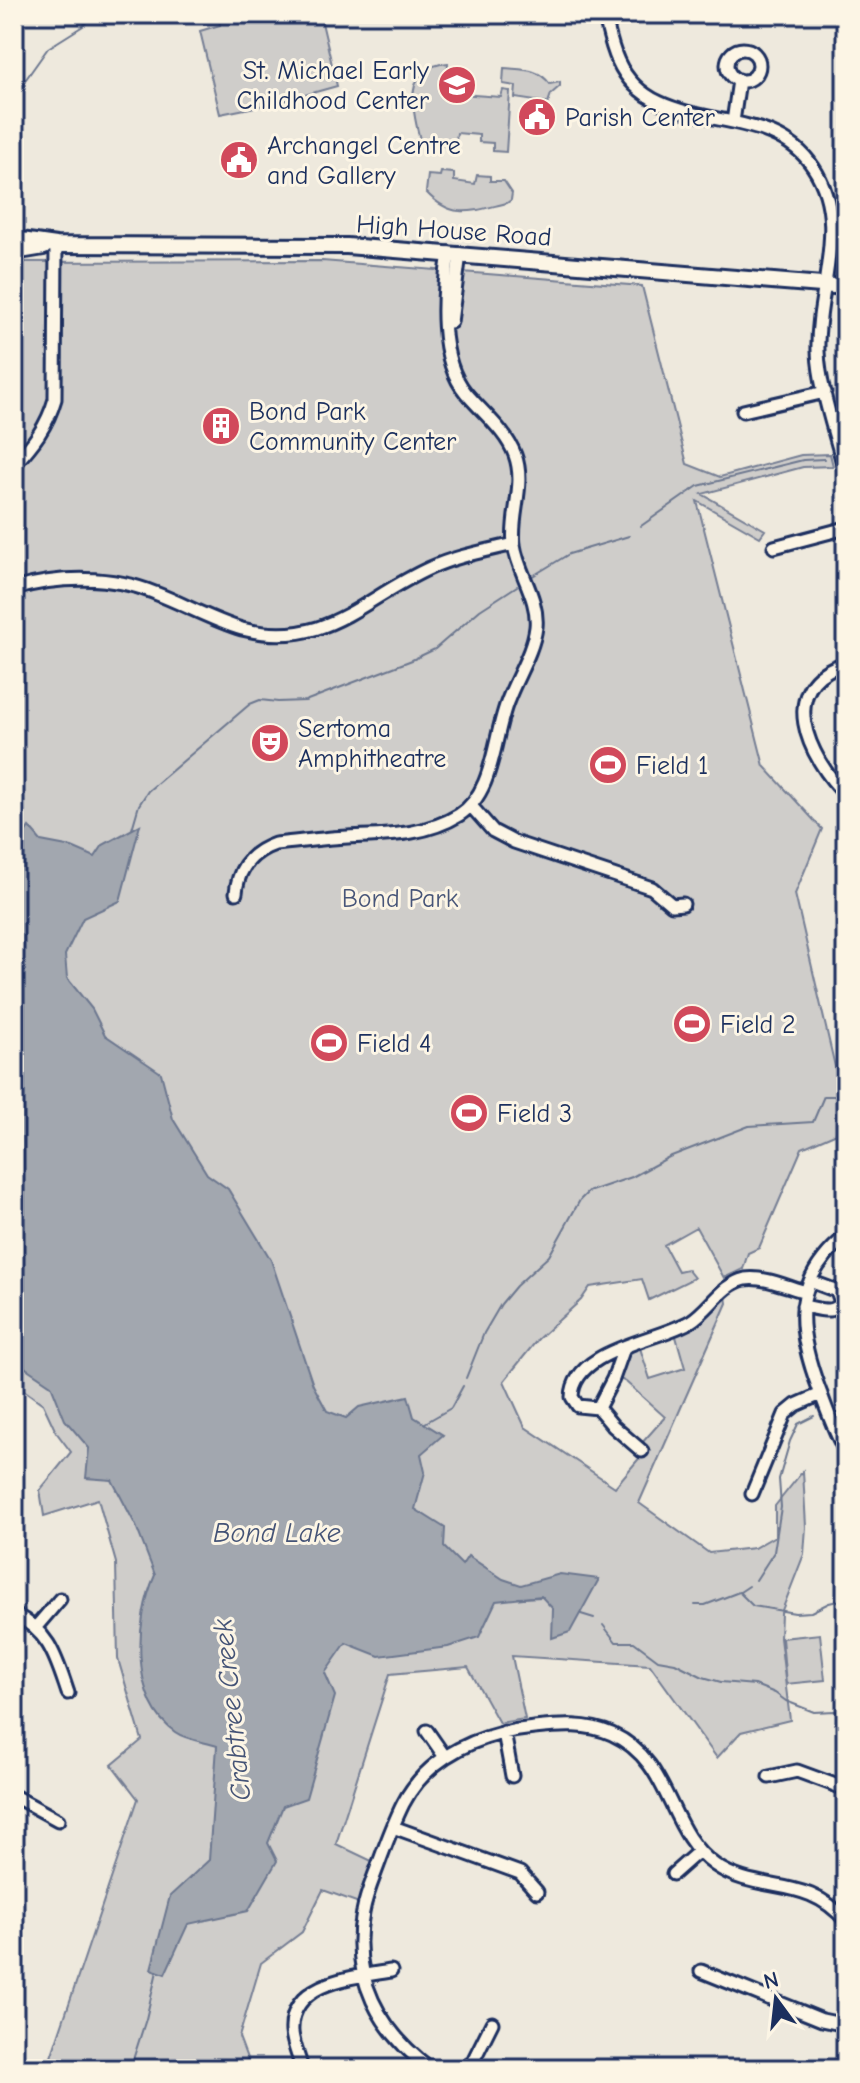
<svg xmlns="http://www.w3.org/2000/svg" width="860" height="2083" font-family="'Comic Neue',sans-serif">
<rect width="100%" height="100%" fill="#eee9dd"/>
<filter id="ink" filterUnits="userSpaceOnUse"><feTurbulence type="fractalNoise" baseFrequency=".0125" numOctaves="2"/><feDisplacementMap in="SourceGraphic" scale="16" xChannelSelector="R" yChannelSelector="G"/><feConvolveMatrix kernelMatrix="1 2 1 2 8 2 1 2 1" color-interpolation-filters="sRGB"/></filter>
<g filter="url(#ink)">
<path fill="#cfcdca" stroke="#757e94" stroke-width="2" d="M218,14H320L337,86L280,102L220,114L200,31L220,25Z
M448,63L446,93L501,97L503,90L510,91L506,152L493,151V143L479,142V135L457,133L456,140L442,139V146L421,143C412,111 401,67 448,63Z
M504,68C523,70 538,68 550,84L560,82V86L551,94L548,103L515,98L516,86L503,84Z
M441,172L454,173V181L475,184L477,175L490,176V181H504L512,193L511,200L507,203C473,211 453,221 426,192L428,175L440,176Z
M322,261L642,286L687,464L720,477L801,455L830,454L833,466L803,467L702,494L765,530L760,537L697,501L764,766L822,829L795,894L846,1114V1129L802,1148L759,1248L748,1253L743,1269L724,1278L696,1227L664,1245L678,1271L687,1269L694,1278L649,1300L642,1279L590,1287L581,1300L538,1339L504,1381L525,1427L615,1487L647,1449L641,1444L665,1417L626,1382L620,1379C625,1365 624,1353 640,1348L650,1379L685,1368L675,1333L702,1320L726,1296L727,1303L639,1503L709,1553L754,1548L775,1536V1506L803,1471L806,1527L804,1554L781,1613L780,1638L790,1720L741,1732L717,1758L650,1665L512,1656L525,1719L499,1723L468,1667L390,1674L336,1844L374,1862L359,1903L323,1890L302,1932L261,1963L239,2037L251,2069H47L138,1799L112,1765L142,1740L118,1659L116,1563L98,1499L44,1516L40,1490L71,1452L56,1432L43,1404L14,1383V262Z
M820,1634L825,1680L786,1684L782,1638Z"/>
<path fill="#a2a7af" stroke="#6c778f" stroke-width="2" d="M140,825L120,901L83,918L65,955L67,978L92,1009L105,1035L161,1073L173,1119L207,1174L228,1189L271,1260L313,1385L327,1411L346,1418L359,1407L408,1396L414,1417L443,1435L421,1454L425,1472L415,1509L445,1528L444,1547L462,1565L468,1556L503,1579L521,1585L560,1574L599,1579L570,1632L552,1638L553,1609L541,1596L496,1601L479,1637L448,1647L379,1656L346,1643L325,1673L335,1696L306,1798L283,1806L268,1843L277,1861L248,1911L188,1924L165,1974L151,1969L170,1896L209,1860L217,1746C205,1742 186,1740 175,1732C130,1700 135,1620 155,1575L136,1526L112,1480L86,1478L89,1448L65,1420L51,1385L14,1360V849L29,827L41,841L72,847L95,857L103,845Z"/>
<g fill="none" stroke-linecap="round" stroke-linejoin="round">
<path stroke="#6c778f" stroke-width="2" d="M14,80L26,79L48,48L83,26L93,14
M641,526L698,486L803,460L824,459
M531,577L569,554L629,536
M132,829L139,805L148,791L250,704L260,700L278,702L305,701L412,660L435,649L480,610L517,586
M466,1378L484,1333L501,1304L516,1286L549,1256L580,1200L588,1192L632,1177L669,1157L749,1126L813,1122L824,1096H846
M425,1423L451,1408L463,1386
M756,1580L774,1552L781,1507L779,1479L790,1441L798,1424L814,1416
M740,1592L749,1586
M518,1598L543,1597
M695,1605H705L739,1592L753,1606L795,1613L811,1612L829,1603L846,1599
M581,1614L594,1618
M603,1625L616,1642H634L658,1660L675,1663L703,1677L721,1682L755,1685L775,1693L786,1701L814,1712L835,1711L846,1714
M130,2069L146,2019L157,1971"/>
<defs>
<path id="minor" d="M604,14C608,29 611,46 618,61C654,141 768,97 813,167C851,223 816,289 818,351C819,388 837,438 846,475
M727 65a16 16 0 1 1 32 0a16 16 0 1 1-32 0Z
M733,122L739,80
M451,322L460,254
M743,411L825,392
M14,465C33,444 47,427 55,399L56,245
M774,547L846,528
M14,589C59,576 112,575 155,593C184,604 212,620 242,629C326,650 361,599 430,568C456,556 486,551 514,544
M846,663C774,684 808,758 846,795
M471,806L493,831L514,842L652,888L672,905L683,904
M236,893C238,868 252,852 275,844C299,842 323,838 348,837C386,835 425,836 459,815C495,792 493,736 508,700C517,676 533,652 536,627C539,598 518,573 514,545C510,515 526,485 515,455C506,431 483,413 466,393C438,359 442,296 449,253
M846,1236C791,1281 796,1328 819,1389C827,1410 834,1432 846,1452
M803,1306C816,1308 835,1316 841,1302L837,1291L810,1281
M624,1348L613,1379L598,1408L578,1406L572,1397C573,1349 658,1341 691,1321C710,1309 722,1284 745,1279C764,1276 787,1287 806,1292
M598,1408L613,1426L642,1451
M752,1494L785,1414L796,1405L821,1394
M14,1614C50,1632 56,1658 68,1693
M36,1627L60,1599
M427,1731L445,1757
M504,1732L512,1776
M769,1777L797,1771L846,1789
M14,1796L58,1820
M393,1827L520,1873L537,1892
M673,1874L699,1851
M701,1971L822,2020L846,2025
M302,2069C299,2057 293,2044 292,2032C289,1981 354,1977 391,1971
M431,2069C379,2031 350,1977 363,1912C366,1894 374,1877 380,1860C387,1841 394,1822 403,1804C429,1754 482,1733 534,1728C561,1725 587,1723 612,1734C673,1762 666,1831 715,1865C758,1895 807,1874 846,1921
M469,2069L492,2023"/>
<path id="major" d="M14,239L56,245L347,246L846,287
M14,252L44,247"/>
</defs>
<use href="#minor" stroke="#1b2f5e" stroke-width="17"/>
<use href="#major" stroke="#1b2f5e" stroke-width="20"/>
<use href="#minor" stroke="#fcf5e5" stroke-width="11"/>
<use href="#major" stroke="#fcf5e5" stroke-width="14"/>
</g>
</g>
<defs>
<symbol id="school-disc" viewBox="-11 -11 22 22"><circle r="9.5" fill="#d1495b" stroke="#fcf5e5"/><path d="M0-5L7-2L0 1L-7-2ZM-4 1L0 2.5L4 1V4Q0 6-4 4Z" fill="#fff"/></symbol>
<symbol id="civic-disc" viewBox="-11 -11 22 22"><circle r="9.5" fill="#d1495b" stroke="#fcf5e5"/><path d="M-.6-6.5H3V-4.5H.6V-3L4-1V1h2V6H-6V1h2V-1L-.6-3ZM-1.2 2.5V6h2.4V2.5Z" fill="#fff"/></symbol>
<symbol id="building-disc" viewBox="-11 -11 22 22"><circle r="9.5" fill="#d1495b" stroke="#fcf5e5"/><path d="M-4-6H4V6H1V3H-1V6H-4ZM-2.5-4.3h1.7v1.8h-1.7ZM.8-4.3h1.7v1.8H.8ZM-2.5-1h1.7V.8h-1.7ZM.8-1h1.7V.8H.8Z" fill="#fff"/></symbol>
<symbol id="theatre-disc" viewBox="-11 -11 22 22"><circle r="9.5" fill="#d1495b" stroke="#fcf5e5"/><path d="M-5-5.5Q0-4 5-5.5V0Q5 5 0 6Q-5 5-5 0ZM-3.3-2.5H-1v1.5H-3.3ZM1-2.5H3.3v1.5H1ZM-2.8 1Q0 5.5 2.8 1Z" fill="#fff"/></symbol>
<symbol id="stadium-disc" viewBox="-11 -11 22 22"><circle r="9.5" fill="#d1495b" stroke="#fcf5e5"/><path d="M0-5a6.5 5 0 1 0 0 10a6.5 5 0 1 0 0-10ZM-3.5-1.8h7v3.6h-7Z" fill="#fff"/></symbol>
</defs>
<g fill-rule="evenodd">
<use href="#school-disc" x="435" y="63" width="44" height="44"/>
<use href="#civic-disc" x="515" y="95" width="44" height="44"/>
<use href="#civic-disc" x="217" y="138" width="44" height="44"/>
<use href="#building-disc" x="199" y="404" width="44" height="44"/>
<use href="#theatre-disc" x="248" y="721" width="44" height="44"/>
<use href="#stadium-disc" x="586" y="743" width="44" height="44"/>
<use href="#stadium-disc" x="670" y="1002" width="44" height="44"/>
<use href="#stadium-disc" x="307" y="1021" width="44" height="44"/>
<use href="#stadium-disc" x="447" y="1091" width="44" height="44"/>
</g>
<g text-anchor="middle" stroke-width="6" stroke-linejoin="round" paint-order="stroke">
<g font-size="26" fill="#1b2f5e" stroke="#fcf5e5" text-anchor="start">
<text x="429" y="79" text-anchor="end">St. Michael Early<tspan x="429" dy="30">Childhood Center</tspan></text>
<text x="565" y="126">Parish Center</text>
<text x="267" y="154">Archangel Centre<tspan x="267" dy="30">and Gallery</tspan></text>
<text x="249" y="420">Bond Park<tspan x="249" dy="30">Community Center</tspan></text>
<text x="298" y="737">Sertoma<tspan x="298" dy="30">Amphitheatre</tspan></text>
<text x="636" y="774">Field 1</text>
<text x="720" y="1033">Field 2</text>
<text x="357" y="1052">Field 4</text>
<text x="497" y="1122">Field 3</text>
</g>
<g font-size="26" fill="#1b2f5e" stroke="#fcf5e5">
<text transform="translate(454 230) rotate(4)" y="9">High House Road</text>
</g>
<g font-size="26" fill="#485679" stroke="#fcf5e5">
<text x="400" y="907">Bond Park</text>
</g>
<g font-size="28" font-style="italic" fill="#445376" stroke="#fcf5e5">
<text x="277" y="1542">Bond Lake</text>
<text transform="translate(231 1710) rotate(-96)" y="10">Crabtree Creek</text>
</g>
</g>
<rect width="860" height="2083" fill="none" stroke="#fcf5e5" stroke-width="48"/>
<rect x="24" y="24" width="812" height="2035" fill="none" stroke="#1b2f5e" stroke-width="3" filter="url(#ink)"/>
<g transform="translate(776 1999) rotate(345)" stroke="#fcf5e5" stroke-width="6" paint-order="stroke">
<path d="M0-6L14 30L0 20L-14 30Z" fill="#1b2f5e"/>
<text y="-12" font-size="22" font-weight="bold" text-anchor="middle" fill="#1b2f5e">N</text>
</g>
</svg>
